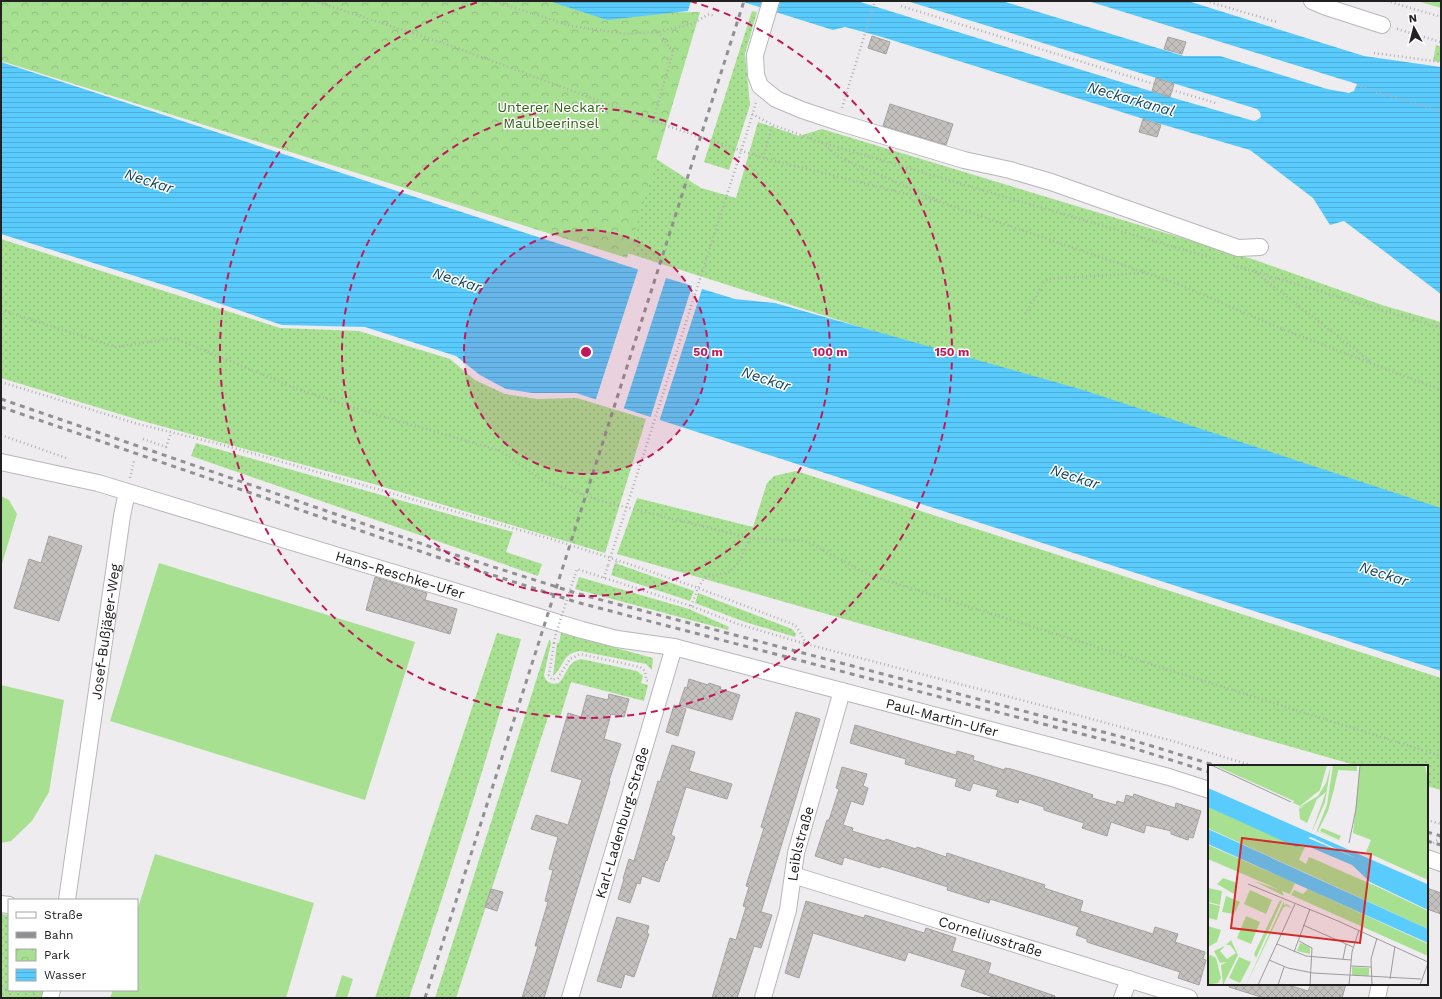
<svg xmlns="http://www.w3.org/2000/svg" width="1442" height="999" font-family="'Work Sans',sans-serif">
<defs>
<pattern id="grass-dots" width="8" height="8" patternUnits="userSpaceOnUse"><rect width="8" height="8" fill="#a8e091"/><path d="M2 2h.1M6 6h.1" fill="none" stroke="#90c07d" stroke-width="1.8" stroke-linecap="round"/></pattern>
<pattern id="park-crowns" width="20" height="18" patternUnits="userSpaceOnUse"><rect width="20" height="18" fill="#a8e091"/><path d="M2 6a3 3 0 1 1 6 0M12 15a3 3 0 1 1 6 0" fill="none" stroke="#90c07d"/></pattern>
<pattern id="water-rules" width="6" height="5" patternUnits="userSpaceOnUse"><rect width="6" height="5" fill="#59ccfd"/><path d="M0 2.5h6" fill="none" stroke="#4dafd9"/></pattern>
<pattern id="building-cross-hatch" width="8" height="8" patternUnits="userSpaceOnUse"><rect width="8" height="8" fill="#c3c0be"/><path d="M0 0l8 8M0 8l8-8" fill="none" stroke="#a7a5a3"/></pattern>
</defs>
<rect width="100%" height="100%" fill="#eeecef"/>
<path fill="url(#grass-dots)" d="M1,1L647,153L701,188L736,198L758,122L799,136L822,129L1255,260L1385,306L1441,322V515L1071,394L1,54Z
M752,11L757,12L745,54L750,105L729,170L704,162Z
M1436,45L1441,47V62L1433,61Z
M1,239L280,328L359,331L450,359L475,380L505,394L537,399L577,398L646,419L605,553L370,483L139,420L1,378Z
M196,443L513,532L506,552L542,564L538,576L191,456Z
M796,471L1441,678V790L1427,786V766H1358L617,554L637,498L753,527L767,483L774,476Z
M615,563L694,591L690,601L611,575Z
M579,577L689,609L729,627L728,630L575,589Z
M698,593L792,629L796,634L795,637L745,622L695,603Z
M497,633L521,639C487,760 449,879 409,998H375Z
M561,633L653,658L652,670L646,664L580,651C561,654 565,666 553,676L557,643H559Z
M549,640H550L551,643L544,675C546,683 552,685 559,683C568,673 567,662 581,659L637,671L643,676L641,683L648,685L644,701L571,682L560,717L549,714L456,998H435Z
M1,914L9,915V990H43L42,998H1Z"/>
<path fill="url(#park-crowns)" d="M1,1H581L621,13L700,12L627,258L1,61Z"/>
<path fill="#a8e091" d="M1417,1H1441V8Z
M1,496L9,500L17,514L1,567Z
M159,563L415,642L365,800L110,721Z
M1,685L64,700L49,792L32,821L11,841L1,843Z
M155,854L314,903L286,998H110L113,990H137V911Z
M342,975L353,979L347,998H335Z"/>
<path fill="url(#water-rules)" d="M549,1H691L688,11L607,20Z
M740,1H857L1170,97L1254,121L1257,120L1261,117L1260,112L1257,109L907,1H1002L1184,56H1220L1327,89L1349,93L1354,91L1357,84L1088,1H1188L1364,56L1441,67V294L1344,221L1330,225L1313,198L1250,150L1147,120L882,37L845,27L833,30Z
M1,62L627,266L735,299L775,303L1080,389L1441,508V671L576,393H532L506,389L480,375L456,356L365,327L282,325L186,292L1,234Z"/>
<path fill="#eeecef" d="M639,267L667,275L623,411L595,402Z
M693,283L703,286L659,422L650,419Z"/>
<path fill="url(#building-cross-hatch)" stroke="#a4a19f" d="M872,36L890,42L886,54L868,48Z
M1168,37L1186,42L1182,54L1164,49Z
M1156,78L1174,84L1170,97L1152,91Z
M890,104L953,124L946,145L883,126Z
M1143,119L1161,125L1157,137L1139,132Z
M49,536L82,546L59,621L14,608L29,559L41,563Z
M375,577L427,593L425,600L457,609L450,634L366,610Z
M689,679L708,685L709,683L721,687L720,689L740,695L732,720L679,705L685,687L687,688Z
M609,694L629,699L624,717L611,714L604,739L621,744L609,781L610,782L544,998H522L538,946H535L548,902L545,901L553,870L549,869L558,837L531,829L536,815L568,825L582,780L551,771L568,713L581,717L587,695L608,700Z
M674,705L686,709L678,736L666,732Z
M796,712L820,719L761,912L772,915L761,948L754,946L737,998H712L730,938L736,940L746,907L743,906L749,887L746,886L764,828L761,827Z
M855,725L956,755L957,751L974,756L973,760L1004,770L1005,768L1011,769L1051,781L1093,795L1092,798L1116,805L1117,801L1124,803L1126,795L1133,797L1134,794L1175,808L1176,803L1201,811L1193,838L1189,837L1188,840L1171,834V831L1146,825L1144,833L1111,822L1107,836L1082,828L1084,823L1044,810V807L1019,799L1018,803L996,796L998,790L973,783L970,791L955,786L957,779L905,764L906,759L850,743Z
M672,745L695,752L689,771L732,784L727,799L686,787L671,835L675,837L667,861L666,860L659,882L642,876L640,884L637,883L630,903L618,899L624,879H623L629,859L634,861L658,781L660,782Z
M842,767L867,774L863,786L868,788L863,805L851,801L843,825L853,828L852,831L885,841L886,839L916,849L917,847L946,857L947,853L1045,885L1044,888L1083,901L1080,911L1153,934L1155,927L1178,934L1175,942L1205,952L1203,959L1206,960L1199,985L1178,978L1180,972L1087,942V939L1076,935L1079,927L990,899L989,903L954,892L947,890L948,887L881,866L880,868L844,857L842,865L815,856L827,820H829L839,789L836,788Z
M1427,888L1441,893V914L1427,909Z
M491,889L503,892L497,911L485,907Z
M806,901L864,918L865,915L924,933L926,928L956,938L952,951L991,963L988,973L1055,996V998H996L961,986L966,970L908,952L905,961L813,933L799,978L785,973Z
M617,917L649,926L647,933L649,934L634,977L625,974L621,988L597,981Z
M1229,984H1285L1308,991L1311,984H1346L1342,998H1264L1229,987Z"/>
<g fill="none" stroke-linecap="round" stroke-linejoin="round">
<defs>
<g id="minor">
<path d="M771,1L755,55L756,75L760,86L776,99L802,110L838,122L964,160L1010,170L1051,182L1238,248L1260,247"/>
<path d="M1312,1L1326,7L1382,25"/>
<path id="s1" d="M1,462L98,483L582,630L617,639L674,647L1169,777L1209,790"/>
<path d="M1427,858L1441,863"/>
<path id="s2" d="M793,875L1189,998"/>
<path id="s3" d="M67,900L122,516L127,492"/>
<path d="M1,904L9,905"/>
<path d="M50,998L52,990"/>
<path id="s4" d="M570,998L674,647"/>
<path id="s5" d="M763,998L788,910L796,853L842,691"/>
<path d="M1122,998L1129,979"/>
<path d="M1377,998L1380,984"/>
</g>
</defs>
<use href="#minor" stroke="#b8b6b9" stroke-width="18"/>
<path stroke="#b0afb1" stroke-width="2.5" stroke-dasharray="1 3" stroke-linecap="butt" d="M314,1L452,46L653,121L763,158L935,201
M492,1L572,26L625,34L658,32L692,24L709,14L714,16
M1206,1L1277,22
M1387,1L1441,17
M901,6L1154,84
M1397,29L1441,42
M1374,53L1441,62
M1357,86L1441,111
M1172,90L1216,103
M842,108L875,1
M752,114L773,125L820,142L1215,259
M653,121L673,52L658,32
M750,123L756,102
M822,143L839,157L943,203L1178,284L1282,329L1441,390
M763,158L773,125
M1233,265L1441,328
M1255,272L1371,362
M1,310L116,347L174,338L300,390L361,410L501,451L542,480L601,501L750,538L806,541L869,575L1441,756
M1025,314L1044,283L1048,279L1143,273
M1,382L138,424L227,446L551,539L617,560L698,588L795,625L800,632L806,644
M1,435L69,459
M143,439L166,447L171,433
M130,478L134,461
M614,570L617,560
M575,575L577,569L691,606L738,624L806,644L1044,706L1176,742L1253,766
M604,578L608,565
M691,606L698,588L705,577L729,572L739,562L750,538
M554,643L549,675L552,680L558,678L570,659L580,654L640,667L645,671L646,680L648,681
M1427,820L1441,824
M1433,843L1441,838
M1,989L36,992"/>
<use href="#minor" stroke="#fff" stroke-width="16"/>
<path stroke="#908f91" stroke-width="3" stroke-dasharray="5 5" stroke-linecap="butt" d="M1,399L440,550L579,594L1122,737L1217,766
M1,407L437,557L576,602L1120,744L1209,772
M1427,832L1441,836
M1427,841L1441,845
M425,998L744,1"/>
<path stroke="#b0afb1" stroke-width="2.5" stroke-dasharray="1 3" stroke-linecap="butt" d="M608,565L750,123
M554,643L556,633L575,575"/>
</g>
<circle cx="586" cy="352" r="122" fill="#c2185b" fill-opacity=".12"/>
<g fill="none" stroke="#c2185b" stroke-width="2" stroke-dasharray="7 5">
<circle cx="586" cy="352" r="122"/>
<circle cx="586" cy="352" r="244"/>
<path d="M690 1A366 366 0 1 1 482 1"/>
</g>
<g text-anchor="middle" stroke-width="3" stroke-linejoin="round" paint-order="stroke">
<g font-size="14" fill="#316616" stroke="#fff">
<text x="551" y="112">Unterer Neckar:<tspan x="551" dy="16">Maulbeerinsel</tspan></text>
</g>
<g font-size="14" fill="#212122" stroke="#fff">
<text dy="5" stroke="none"><textPath href="#s1" startOffset="415">Hans-Reschke-Ufer</textPath></text>
<text dy="5" stroke="none"><textPath href="#s3" startOffset="271">Josef-Bußjäger-Weg</textPath></text>
<text dy="5" stroke="none"><textPath href="#s1" startOffset="976">Paul-Martin-Ufer</textPath></text>
<text dy="5" stroke="none"><textPath href="#s4" startOffset="183">Karl-Ladenburg-Straße</textPath></text>
<text dy="5" stroke="none"><textPath href="#s5" startOffset="159">Leiblstraße</textPath></text>
<text dy="5" stroke="none"><textPath href="#s2" startOffset="207">Corneliusstraße</textPath></text>
</g>
<g font-size="15" font-style="italic" fill="#15465a" stroke="#fff">
<text transform="translate(1131 99) rotate(16)" y="5">Neckarkanal</text>
<text transform="translate(149 181) rotate(18)" y="5">Neckar</text>
<text transform="translate(457 280) rotate(18)" y="5">Neckar</text>
<text transform="translate(766 379) rotate(18)" y="5">Neckar</text>
<text transform="translate(1075 477) rotate(18)" y="5">Neckar</text>
<text transform="translate(1384 574) rotate(18)" y="5">Neckar</text>
</g>
</g>
<g transform="translate(1208 765)">
<rect width="220" height="220" fill="#eeecef"/>
<path d="M123,0L117,37L103,69L118,27L103,39L90,43L110,31L118,18ZM125,0H129L130,6L126,24L120,46L110,66L137,79L109,66L107,70L119,40ZM0,63L90,94L98,99L101,92L106,94L172,123L220,146V164ZM0,80L87,118L82,129L74,126L76,131L46,116L72,125L0,94ZM100,124L220,179V191L83,130L86,125L95,129ZM72,135L74,136L48,193L46,189ZM76,136V140L79,139L84,143L78,141L75,143L38,220ZM23,175L30,190L15,220L13,200L19,197L12,198L6,186L17,181L12,186L19,194L28,188L22,180H18Z" fill="#a8e091"/>
<path d="M129,0H149V6L129,5ZM0,41L89,81L97,82L87,103L0,63ZM92,178L102,182V189L89,186ZM144,202L161,203V211L144,210Z" fill="#a8e091"/>
<path d="M109,34L99,58L92,54L91,44ZM114,63L133,71L131,75L112,66Z" fill="#a8e091"/>
<path d="M6,0H119L112,25L92,41L85,38L86,36ZM152,0H217L220,15V115L158,87L163,75L145,68ZM15,113L29,118L26,129L9,119ZM0,123L14,126L12,140L0,137ZM42,125L64,135L58,149L36,139ZM18,131L32,137L26,149L14,147ZM0,138L12,141L9,155L0,153ZM38,151L52,157L43,179L29,173ZM0,161L13,165L9,177L0,182ZM3,190L8,193L13,213L10,218L0,220V191ZM31,192L43,197L32,218L21,213Z" fill="#a8e091"/>
<path d="M0,23L219,119L220,145L162,117L144,100L97,80L88,82L0,42ZM103,72L150,94L155,96L100,73ZM0,64L220,164V178L0,79Z" fill="#59ccfd" fill-rule="evenodd"/>
<path fill="none" stroke="#9c9b9d" stroke-width="1" d="M3,0L83,37M141,78L148,44L152,0M40,119L130,156L220,197M95,160L145,182M91,176L104,183L102,220M69,179L98,191L143,195M86,187L102,144M135,194L138,179M61,195L80,203L105,208L213,214M143,201L163,202M182,214L187,181M50,220L87,139M70,220L76,202M141,220L144,187L151,165M164,220L163,194L169,173M212,220L220,198"/>
<path fill="#d62828" fill-opacity="0.15" stroke="#d62828" stroke-width="2" d="M34,73L163,89L152,178L23,163Z"/>
<rect width="220" height="220" fill="none" stroke="#212122" stroke-width="2"/>
</g>
<circle cx="586" cy="352" r="6" fill="#c2185b" stroke="#fff" stroke-width="2"/>
<g font-size="12" text-anchor="middle" font-weight="bold" fill="#c2185b" stroke="#fff" stroke-width="3" stroke-linejoin="round" paint-order="stroke">
<text x="708" y="356">50 m</text>
<text x="830" y="356">100 m</text>
<text x="952" y="356">150 m</text>
</g>
<rect width="1442" height="999" fill="none" stroke="#212122" stroke-width="4"/>
<rect x="8" y="899" width="130" height="92" fill="#ffffff" stroke="#a6a6a7"/>
<rect x="16" y="912" width="20" height="6" fill="#ffffff" stroke="#a6a6a7"/>
<text x="44" y="919" font-size="12" fill="#212122">Straße</text>
<rect x="16" y="932" width="20" height="6" fill="#908f91" stroke="#a6a6a7"/>
<text x="44" y="939" font-size="12" fill="#212122">Bahn</text>
<rect x="16" y="949" width="20" height="12" fill="url(#park-crowns)" stroke="#a6a6a7"/>
<text x="44" y="959" font-size="12" fill="#212122">Park</text>
<rect x="16" y="969" width="20" height="12" fill="url(#water-rules)" stroke="#a6a6a7"/>
<text x="44" y="979" font-size="12" fill="#212122">Wasser</text>
<g transform="translate(1414 28) rotate(353)" stroke="#ffffff" stroke-width="3" paint-order="stroke">
<path d="M0-3L7 15L0 10L-7 15Z" fill="#212122"/>
<text y="-6" font-size="11" font-weight="bold" text-anchor="middle" fill="#212122">N</text>
</g>
</svg>
